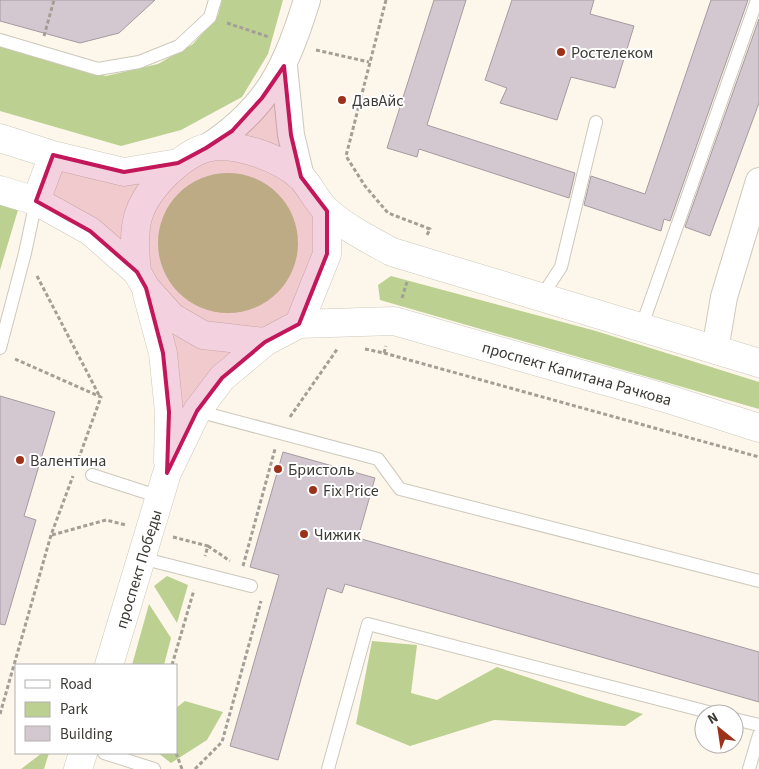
<svg xmlns="http://www.w3.org/2000/svg" width="759" height="769" font-family="'Source Sans 3',sans-serif">
<rect width="100%" height="100%" fill="#fcf7ea"/>
<path fill="#bcd092" d="M222,0H283L268,54L242,97L181,130L121,146L0,111V44L106,76L158,64L193,44L218,15Z
M158 243a70 70 0 1 1 140 0a70 70 0 1 1-140 0Z
M0,204L18,210L0,270Z
M391,276L596,331L759,382V409L380,300L378,285Z
M167,576L188,585L177,623L154,586Z
M149,604L171,638L164,665H132Z
M372,641L417,645L411,693L437,700L497,667L586,697L643,714L625,726L494,720L410,746L356,724Z
M185,701L223,712L207,740L171,763L158,753H176V708Z
M42,753H49L44,769H21Z"/>
<path fill="#d4c8d0" stroke="#a59aa1" d="M0,0H155L119,33L80,43L0,21Z
M434,0H466L427,125L575,173L569,198L419,149L417,157L387,148Z
M512,0H594L590,14L634,26L615,88L571,77L557,120L500,103L507,88L485,80Z
M711,0H748L670,221L664,219L661,231L584,205L591,176L645,194Z
M759,19V103L710,236L685,227Z
M0,396L55,412L24,516L36,520L5,625L0,624Z
M283,452L375,478L358,538L759,652V702L345,584L342,593L327,588L278,760L230,746L279,575L250,567Z"/>
<g fill="none" stroke-linecap="round" stroke-linejoin="round">
<defs>
<path id="lane" d="M0,40L98,69L139,62L179,46L210,17L215,0
M540,299L561,267L596,122
M641,328L757,0
M0,348L25,253L36,201
M197,411L378,459L400,489L759,581
M92,475L160,497
M141,558L251,586
M734,719L759,725
M104,753L154,769
M328,769L368,624L716,714
M749,769L759,735"/>
<path id="street" d="M284,66L291,135L301,177
M206,148C268,108 286,67 307,0
M715,350L724,297L759,181"/>
<path id="secondary" d="M0,138L53,155L124,172L178,163
M0,190L36,201L90,231L137,272L146,288L172,317L203,335L265,342
M36,201L53,155
M137,272C132,227 134,205 168,172C178,163 193,151 206,148C234,141 282,158 302,178C311,188 317,202 327,211C346,228 370,240 392,252L759,363
M147,294L163,353L169,412L168,461
M299,324L327,254V211
M109,665L167,473L197,411L222,378L265,342L299,324L394,321L665,398L759,428
M78,769L83,753"/>
</defs>
<use href="#lane" stroke="#cdc8bc" stroke-width="14"/>
<use href="#street" stroke="#cdc8bc" stroke-width="28"/>
<use href="#secondary" stroke="#cdc8bc" stroke-width="29"/>
<path stroke="#a39f96" stroke-width="3" stroke-dasharray="4 2.5" stroke-linecap="butt" d="M386,0L346,156L365,186L388,213L430,229L426,237
M227,23L269,37
M44,36L54,0
M316,50L369,62
M37,276L100,397
M402,298L407,282
M365,349L384,353L386,346
M384,353L759,457
M15,359L101,397L77,463
M290,417L338,348
M52,535L106,520L126,525
M173,537L208,546L205,556
M208,546L230,561
M243,566L275,449
M172,665L194,590
M0,714L51,535L73,476
M176,753L182,769
M195,769L222,742L261,601"/>
<use href="#lane" stroke="#fff" stroke-width="12"/>
<use href="#street" stroke="#fff" stroke-width="26"/>
<use href="#secondary" stroke="#fff" stroke-width="28"/>
</g>
<path fill="#c2185b" fill-opacity="0.2" stroke="#c2185b" stroke-width="4" stroke-linejoin="round" d="M284,66L291,135L301,177L327,211V254L299,324L265,342L222,378L197,411L167,473L169,412L163,353L146,288L137,272L90,231L36,201L53,155L124,172L178,163L206,148L232,131L262,98Z"/>
<g fill="#9b3219" stroke="#fff" stroke-width="2">
<circle cx="561" cy="52" r="5"/>
<circle cx="342" cy="100" r="5"/>
<circle cx="20" cy="460" r="5"/>
<circle cx="278" cy="469" r="5"/>
<circle cx="313" cy="490" r="5"/>
<circle cx="304" cy="534" r="5"/>
</g>
<g text-anchor="middle" stroke-width="4" stroke-linejoin="round" paint-order="stroke">
<g font-size="16" fill="#3c3a35" stroke="#fff" text-anchor="start">
<text x="571" y="58">Ростелеком</text>
<text x="352" y="106">ДавАйс</text>
<text x="30" y="466">Валентина</text>
<text x="288" y="475">Бристоль</text>
<text x="323" y="496">Fix Price</text>
<text x="314" y="540">Чижик</text>
</g>
<g font-size="16" fill="#3c3a35" stroke="#fff">
<text transform="translate(577 373) rotate(16)" y="6">проспект Капитана Рачкова</text>
<text transform="translate(138 569) rotate(-73)" y="6">проспект Победы</text>
</g>
</g>
<rect x="15" y="664" width="162" height="90" fill="#ffffff" stroke="#b1b0ae"/>
<rect x="25" y="680" width="25" height="8" fill="#ffffff" stroke="#b1b0ae"/>
<text x="60" y="689" font-size="15" fill="#3c3a35">Road</text>
<rect x="25" y="702" width="25" height="15" fill="#bcd092" stroke="#b1b0ae"/>
<text x="60" y="714" font-size="15" fill="#3c3a35">Park</text>
<rect x="25" y="726" width="25" height="15" fill="#d4c8d0" stroke="#b1b0ae"/>
<text x="60" y="739" font-size="15" fill="#3c3a35">Building</text>
<g transform="translate(719 729) rotate(330)"><circle r="24" fill="#ffffff" stroke="#b1b0ae"/>
<path d="M0-4L9 19L0 12L-9 19Z" fill="#9b3219"/>
<text y="-8" font-size="14" font-weight="bold" text-anchor="middle" fill="#3c3a35">N</text>
</g>
</svg>
